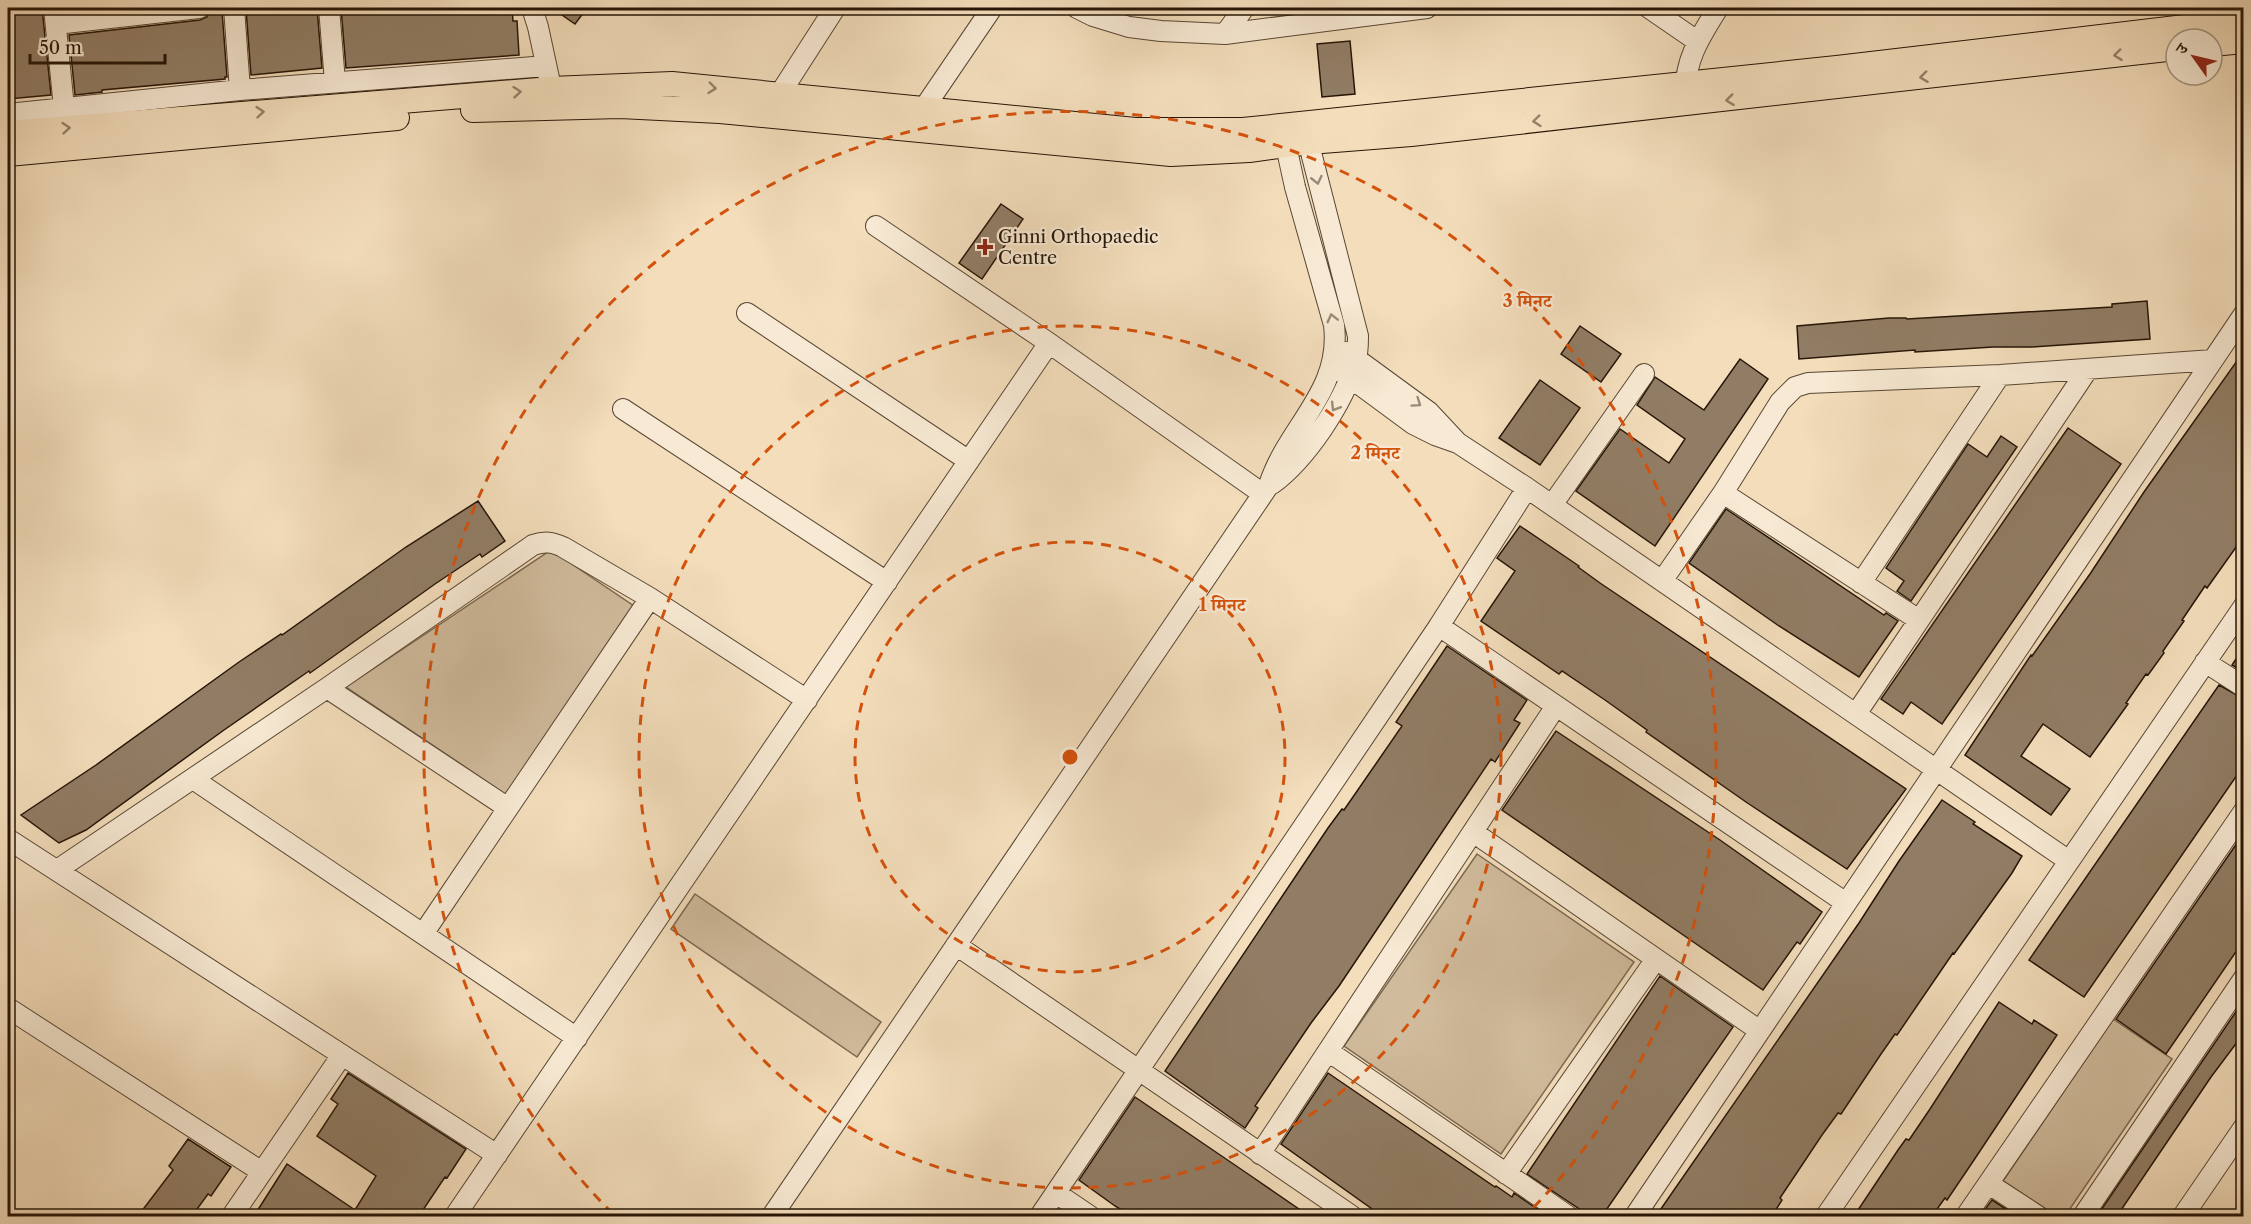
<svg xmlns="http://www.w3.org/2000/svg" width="2251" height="1224" font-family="'Libre Caslon Text','Noto Serif Devanagari',serif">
<rect width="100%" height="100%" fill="#f3ddbb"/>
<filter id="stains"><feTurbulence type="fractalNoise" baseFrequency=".00333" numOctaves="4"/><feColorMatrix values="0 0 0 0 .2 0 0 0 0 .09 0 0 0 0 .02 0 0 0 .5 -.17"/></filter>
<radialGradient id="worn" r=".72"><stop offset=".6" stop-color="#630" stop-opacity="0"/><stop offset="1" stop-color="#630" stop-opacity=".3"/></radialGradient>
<path fill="#d0bb9c" stroke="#7b6852" stroke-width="1.5" d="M551,550L634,606L507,795L346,687Z
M1477,854L1634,962L1501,1154L1344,1046Z
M695,894L881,1022L857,1057L671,929Z
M2113,1019L2172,1059L2065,1216H2056L2003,1181Z"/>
<path fill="#917d65" stroke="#261507" stroke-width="1.5" d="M8,8H42L51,95L8,99Z
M263,8H317L322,68L251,75L246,9Z
M341,8H512L513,21H517L519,55L346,68Z
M552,8H587L575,24Z
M210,11H222L227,77H225V79L102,90V92L75,95L69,35L200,20L207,17Z
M1350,41L1355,94L1322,97L1317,44Z
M1001,204L1023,219L982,279L959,263Z
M2147,301L2150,339L2032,347H1993L1915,352V350L1799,359L1797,326L1889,318H1906L1907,319L2112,307V304Z
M1580,326L1621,354L1601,382L1561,354Z
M2244,351V536L2207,588L2205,586L2182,620L2184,621L2163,651L2164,653L2148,675L2146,674L2126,703L2128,704L2090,757L2043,724L2021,756L2070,789L2051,815L1965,755L2031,655L2032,656L2090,574L2144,492Z
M1740,359L1768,379L1655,546L1576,491L1620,429L1669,463L1685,439L1637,405L1655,377L1704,410Z
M1540,380L1580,408L1540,465L1499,438Z
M2068,428L2121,464L1942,724L1911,702L1903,714L1881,699Z
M2001,436L2017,447L1911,601L1897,591L1904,581L1886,568L1968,444L1987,457Z
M478,501L505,541L482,557L480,554L435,584L310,673L309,671L224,730L86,830L59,843L21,815L96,765L239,662L281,634L282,635L406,547Z
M1726,509L1884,615L1886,613L1898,621L1859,677L1779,626L1689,563Z
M1520,526L1579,566L1578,567L1600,583L1906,789L1847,869L1746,802L1646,732L1647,730L1605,700L1562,671L1559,674L1481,621L1515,571L1497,558Z
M1447,646L1527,700L1514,720L1520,723L1495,762L1491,759L1339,986L1311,1023L1255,1106L1258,1108L1245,1128L1165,1071L1328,828L1342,809L1344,810L1402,726L1396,722Z
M2244,647V672L2232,665Z
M2219,685L2244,699V765L2084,997L2029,960Z
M1556,731L1720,840L1822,912L1800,944L1797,942L1763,990L1502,810Z
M1942,800L1975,822L1973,824L2022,856L2012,873L1954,954L1953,953L1897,1035L1895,1034L1881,1054L1841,1114L1838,1113L1822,1135L1780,1198L1782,1200L1772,1216H1656L1859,923L1899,861Z
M2244,833V940L2166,1054L2116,1019Z
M1660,976L1733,1027L1602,1216H1590L1527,1174Z
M2244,1000V1033L2211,1077L2117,1216H2097Z
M1999,1002L2032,1024L2034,1020L2057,1035L1974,1160L1947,1200L1945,1198L1932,1216H1854L1898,1150L1906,1139L1909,1140L1930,1109Z
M348,1073L466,1149L447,1178L445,1177L419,1216H254L287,1164L355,1210L376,1176L317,1136L338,1104L331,1099Z
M1328,1073L1495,1187L1496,1186L1512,1197L1514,1193L1543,1213L1541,1216H1382L1281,1144Z
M1135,1097L1251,1176L1309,1216H1131L1115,1206L1079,1180Z
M188,1139L231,1167L211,1196L208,1194L192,1216H138L173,1170L169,1166Z
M1992,1200L2017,1216H1980Z"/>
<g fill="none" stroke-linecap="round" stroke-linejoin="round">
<defs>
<path id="minor" d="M54,8L64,108
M234,8L240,90
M329,8L335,82
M532,8L538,27L549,78
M1077,8L1093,16L1129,27L1161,31L1225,34L1427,8
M1649,8L1697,41
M56,24L199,8
M1225,34L1244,8
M1686,96C1683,62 1701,35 1718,8
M772,106L835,8
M924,108L992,8
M8,114L240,90L546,66
M876,226L1049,343L1263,494
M747,313L969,461
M1347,352L1429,412L1458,443
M1333,365L1413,424L1435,435L1458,443L1527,488L2069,861
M623,409L887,582
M1272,484C1306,459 1343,404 1355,363C1358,355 1358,345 1358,336L1305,129
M1723,493L1919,620
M1552,505L1644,374
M1662,581L1723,493L1780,402L1795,387L1808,383L2000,375L2213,360
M1861,583L2000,375
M1439,626L1846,903
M2205,662L2244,687
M327,688L508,808
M1856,714L2088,369
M193,779L577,1038
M1473,832L1760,1031
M11,841L497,1155
M57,870L327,688L533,545C545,541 552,542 563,547L650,598L807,700
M423,934L650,598
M956,945L1352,1216
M8,1008L262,1172
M1328,1051L1568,1216
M1260,1154L1556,706
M1506,1174L1656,959
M1989,1184L2038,1216
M1056,1193L1090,1216
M232,1216L342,1055
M455,1216L1049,343
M772,1216L1269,485C1288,426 1342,392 1334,325L1295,187L1283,132
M1040,1216L1439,626L1527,488
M1635,1216L2244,314
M1826,1216L2244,606
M1966,1216L2244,811
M2083,1216L2244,978
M2183,1216L2244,1127"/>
<path id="major" d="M2212,44L2244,41
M473,110L620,106L720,111L1171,154L1249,150L1309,142L1411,134L2176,48
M8,133L551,89L672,84L1135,130H1243L1837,68L2244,20
M8,154L397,118"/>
</defs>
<use href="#minor" stroke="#594734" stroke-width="22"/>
<use href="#major" stroke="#261507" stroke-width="26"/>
<use href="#minor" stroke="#f7e9d3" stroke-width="20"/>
<use href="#major" stroke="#f3ddbb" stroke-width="24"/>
</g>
<defs><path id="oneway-chevron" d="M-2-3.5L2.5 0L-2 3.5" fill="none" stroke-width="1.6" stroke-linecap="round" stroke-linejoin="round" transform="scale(1.5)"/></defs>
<g stroke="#97836a">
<use href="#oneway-chevron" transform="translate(2118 55) rotate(173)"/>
<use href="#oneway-chevron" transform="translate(1924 77) rotate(173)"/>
<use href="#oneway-chevron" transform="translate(712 88) rotate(6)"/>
<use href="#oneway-chevron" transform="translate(517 92) rotate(-5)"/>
<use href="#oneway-chevron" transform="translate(1730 100) rotate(173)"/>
<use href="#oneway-chevron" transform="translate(260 112) rotate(-5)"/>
<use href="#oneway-chevron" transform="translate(1537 121) rotate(174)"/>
<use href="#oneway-chevron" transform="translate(66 128) rotate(-5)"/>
</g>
<g stroke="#998a77">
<use href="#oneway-chevron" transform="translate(1317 180) rotate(77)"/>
<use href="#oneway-chevron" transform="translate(1332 318) rotate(-104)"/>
<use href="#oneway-chevron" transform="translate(1417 403) rotate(35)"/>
<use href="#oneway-chevron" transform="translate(1335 407) rotate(121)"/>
</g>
<g fill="none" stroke="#d5520c" stroke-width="3" stroke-dasharray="10 8">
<circle cx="1070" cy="757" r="215"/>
<circle cx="1070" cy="757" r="431"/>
<path d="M613 1214A646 646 0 1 1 1527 1214"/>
</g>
<path fill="#8f2418" stroke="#f7e9d3" stroke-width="2" d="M982 238h6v6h6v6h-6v6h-6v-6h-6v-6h6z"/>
<g text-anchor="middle" stroke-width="4.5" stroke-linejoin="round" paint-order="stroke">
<g font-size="18" fill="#261507" stroke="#f7e9d3" text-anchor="start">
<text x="998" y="243">Ginni Orthopaedic<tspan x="998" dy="21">Centre</tspan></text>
</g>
</g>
<circle cx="1070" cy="757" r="9" fill="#d5520c" stroke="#f7e9d3" stroke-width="3"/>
<g font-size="18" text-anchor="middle" font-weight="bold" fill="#d5520c" stroke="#f7e9d3" stroke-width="4.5" stroke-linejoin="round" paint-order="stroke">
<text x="1527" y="307">3 मिनट</text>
<text x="1375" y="459">2 मिनट</text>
<text x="1222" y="611">1 मिनट</text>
</g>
<rect width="2251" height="1224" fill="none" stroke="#f3ddbb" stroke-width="30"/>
<rect x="9" y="9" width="2233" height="1206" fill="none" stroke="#261507" stroke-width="3"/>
<rect x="15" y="15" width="2221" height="1194" fill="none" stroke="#261507" stroke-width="1.5"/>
<g transform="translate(2194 57) rotate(304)"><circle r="28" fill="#f7e9d3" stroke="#a39481" stroke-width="1.5"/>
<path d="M0-4.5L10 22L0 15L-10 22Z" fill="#8f2418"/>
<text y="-9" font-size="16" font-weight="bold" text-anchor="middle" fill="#261507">उ</text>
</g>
<path d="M30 54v9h135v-9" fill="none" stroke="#261507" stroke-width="3"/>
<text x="39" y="54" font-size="18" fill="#261507" stroke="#f7e9d3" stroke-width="4.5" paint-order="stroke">50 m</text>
<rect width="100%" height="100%" filter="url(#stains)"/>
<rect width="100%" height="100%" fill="url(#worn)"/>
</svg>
